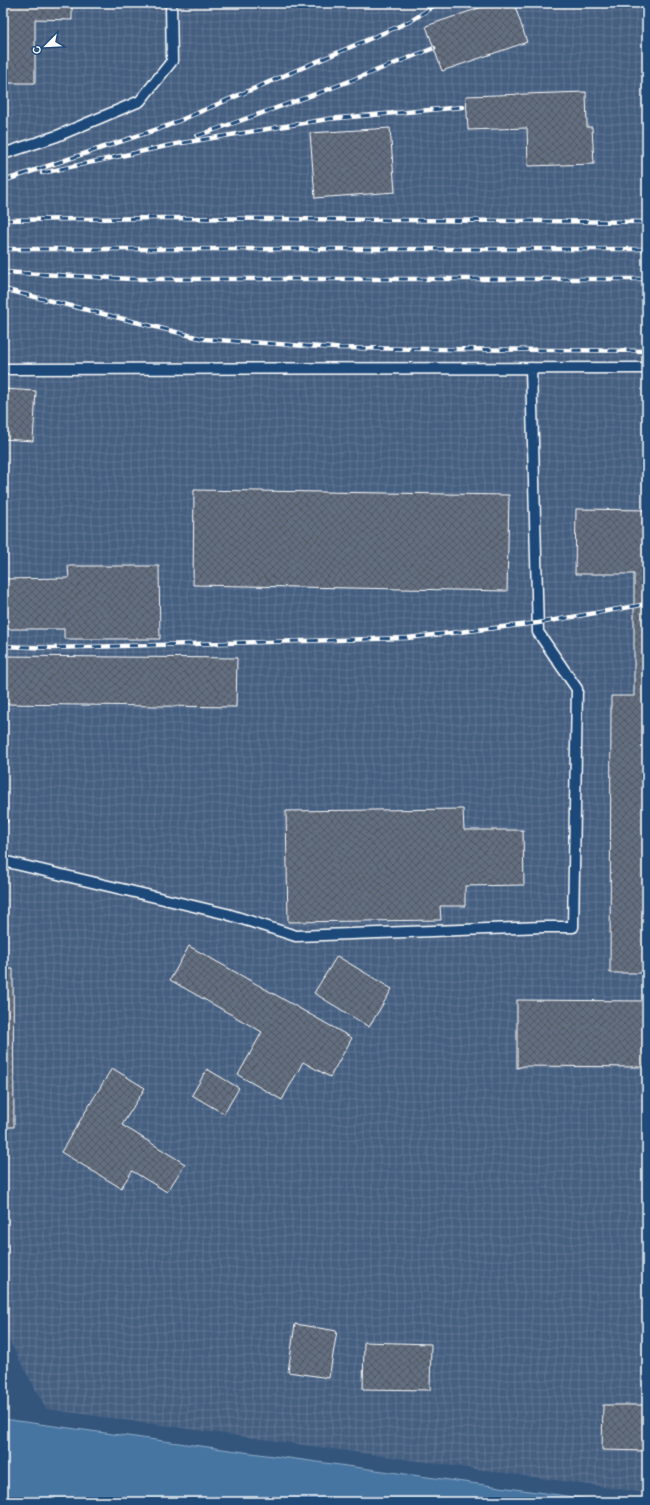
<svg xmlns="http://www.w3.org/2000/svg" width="650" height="1505" font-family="'Balsamiq Sans',sans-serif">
<defs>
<pattern id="industrial-grid" width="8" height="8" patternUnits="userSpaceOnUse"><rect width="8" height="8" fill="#455f81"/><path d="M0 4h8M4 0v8" fill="none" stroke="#617794"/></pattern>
<pattern id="building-cross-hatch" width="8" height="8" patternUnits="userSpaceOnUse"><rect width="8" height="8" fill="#626e81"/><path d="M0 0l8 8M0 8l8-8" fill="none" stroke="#54585f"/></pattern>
</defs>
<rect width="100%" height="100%" fill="#33557c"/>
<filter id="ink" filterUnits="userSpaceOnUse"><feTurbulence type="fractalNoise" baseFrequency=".025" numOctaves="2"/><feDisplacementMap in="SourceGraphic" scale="8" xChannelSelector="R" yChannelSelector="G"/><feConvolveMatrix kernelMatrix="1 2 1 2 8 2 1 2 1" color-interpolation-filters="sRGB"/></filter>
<g filter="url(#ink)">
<path fill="url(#industrial-grid)" d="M3,3H647V1493L46,1409L3,1329Z"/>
<path fill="#4675a2" stroke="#90acc7" d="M3,1419L610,1502H3Z"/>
<path fill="url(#building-cross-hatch)" stroke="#fff" d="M3,3H72V20L35,19V83H3Z
M494,3H514L527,42L442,71L426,26Z
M586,92L587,127H592L594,164L528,166L527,128L468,130L466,96Z
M390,128L395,192L315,198L310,133Z
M3,389L36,391L33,441L3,439Z
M194,490L509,495L507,591L193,585Z
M576,509L647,510V973H610L611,696H634V574H575Z
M68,566H159L160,639H64V629H3V579L69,578Z
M3,656L237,658L236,707L3,704Z
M463,809L464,830H523L524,885L465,886V906H440L441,920L288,922L286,811Z
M189,946L352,1038L330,1077L303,1062L282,1100L238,1075L262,1032L170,980Z
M337,956L392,989L369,1027L314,993Z
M3,969H13L14,1127H4V1145Z
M517,1000L647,1001V1067L524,1066L517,1068Z
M112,1068L145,1088L122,1125L185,1164L167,1192L132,1171L121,1188L61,1152Z
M207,1069L239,1088L224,1114L192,1095Z
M295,1324L337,1331L329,1378L288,1372Z
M364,1342L431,1344L430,1390L363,1389Z
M603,1405H647V1451L602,1450Z"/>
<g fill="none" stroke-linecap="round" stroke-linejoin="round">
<defs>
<path id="service" d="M3,154L57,136L140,101L172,61L171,3
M3,369L647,368
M3,861L227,914L296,936L543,927H573L577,689L538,632L531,368"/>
</defs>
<use href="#service" stroke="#fff" stroke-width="13"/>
<use href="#service" stroke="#1f4a7a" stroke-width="10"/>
<defs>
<path id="rail" d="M197,136L324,91L434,48
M42,173L176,144L328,119L463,107
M3,181L167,126L411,21L438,3
M3,220L162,218L647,222
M3,249H647
M3,272L131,279H647
M3,289L204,339L335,348L647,351
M3,646L52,648L407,638L538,623L647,604
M3,819L6,821"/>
</defs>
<use href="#rail" stroke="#fff" stroke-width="4.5"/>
<use href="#rail" stroke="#1f4a7a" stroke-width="3" stroke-dasharray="9" stroke-linecap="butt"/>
</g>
</g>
<rect width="650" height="1505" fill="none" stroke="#1f4a7a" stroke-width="16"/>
<rect x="8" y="8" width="634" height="1489" fill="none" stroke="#fff" stroke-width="1.5" filter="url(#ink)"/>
<g transform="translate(46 46) rotate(246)" stroke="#1f4a7a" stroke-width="3" paint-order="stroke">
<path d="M0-3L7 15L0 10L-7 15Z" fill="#ffffff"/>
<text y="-6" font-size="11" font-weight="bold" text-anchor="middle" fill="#ffffff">С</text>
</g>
</svg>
